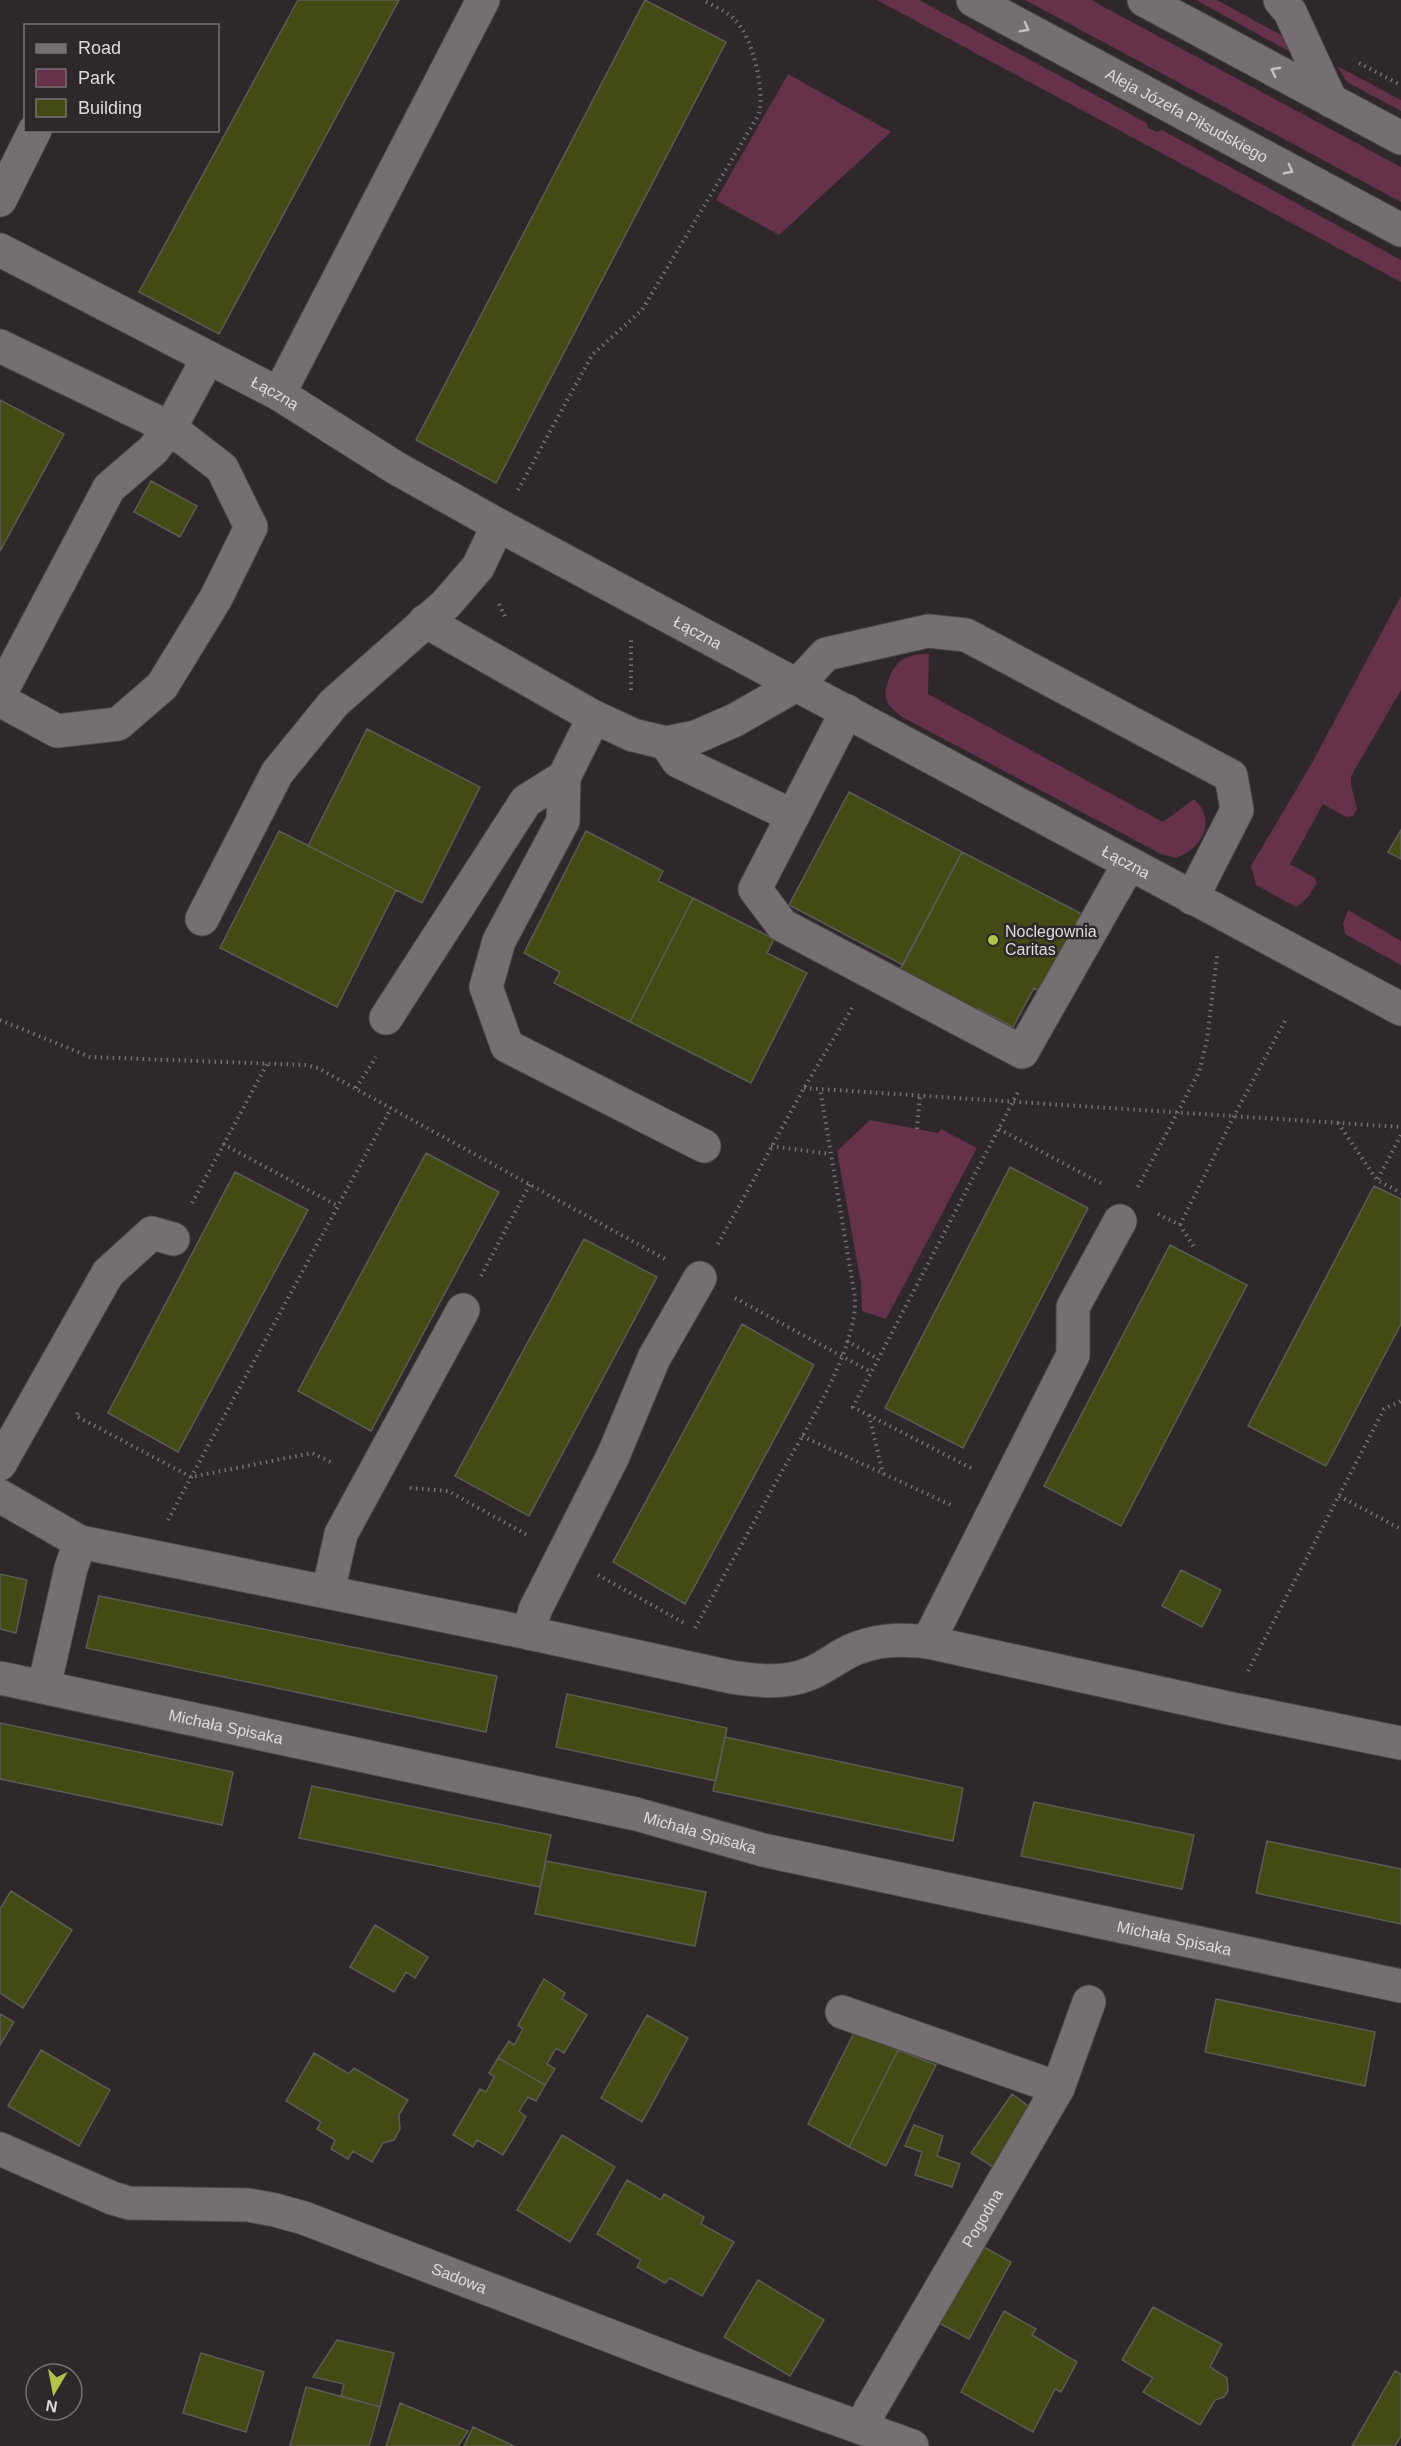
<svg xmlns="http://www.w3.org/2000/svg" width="1401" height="2446" font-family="Helvetica,sans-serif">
<rect width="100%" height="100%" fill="#2e282a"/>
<path fill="#653249" d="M877,0H919L1147,123L1148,128L1157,132L1162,130L1401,260V282Z
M1025,0H1091L1401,167V202Z
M1196,0H1217L1288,39L1294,54Z
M1337,66L1401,100V111L1347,82Z
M788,74L891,132L779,235L716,200Z
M1401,596V690L1351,776V785L1357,809L1353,816L1346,817L1323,804L1290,864L1315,878L1317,883L1308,897L1296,907L1256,885L1251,866L1312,763Z
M929,654L928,694L1163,822L1194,799C1197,803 1202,807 1203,811C1212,833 1195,851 1176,858L1161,854L904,718C897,713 887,706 886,697C884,691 887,685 889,679C896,659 908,654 929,654Z
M1348,910L1401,941V965L1345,934L1343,923Z
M870,1120L938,1133L941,1129L977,1148L886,1319L862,1311L861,1283L837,1151Z"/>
<path fill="#434a13" stroke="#5b5c57" stroke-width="1.5" d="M298,0H399L219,334L139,292Z
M645,0L726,42L496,483L416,440Z
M0,400L64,434L0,551Z
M151,481L197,506L180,537L134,512Z
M367,729L480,787L422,903L308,846Z
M849,792L962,852L903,965L789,905Z
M1401,830V859L1388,852Z
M279,831L396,890L337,1007L220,948Z
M586,831L663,871L658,881L693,898L630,1022L554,983L560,972L524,953Z
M962,852L1084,915L1043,993L1034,988L1013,1027L977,1008L974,1015L897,975Z
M693,898L774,939L767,953L807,973L751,1083L630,1022Z
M426,1153L499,1192L371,1431L298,1391Z
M1010,1167L1088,1208L963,1448L885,1408Z
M235,1172L308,1210L178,1452L108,1413Z
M1374,1186L1401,1199V1324L1326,1466L1248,1426Z
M584,1239L657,1277L529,1516L455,1476Z
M1170,1245L1247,1285L1121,1526L1044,1486Z
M742,1324L814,1365L685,1604L613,1562Z
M1181,1570L1221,1590L1202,1627L1162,1606Z
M0,1574L27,1580L16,1633L0,1629Z
M99,1596L497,1676L486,1732L86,1648Z
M567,1694L727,1728L716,1781L556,1747Z
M0,1723L233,1772L222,1825L0,1779Z
M725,1737L963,1788L953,1841L713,1791Z
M312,1786L551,1835L540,1887L299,1838Z
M1034,1802L1194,1835L1182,1889L1021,1856Z
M1267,1841L1401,1869V1924L1256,1893Z
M546,1861L706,1892L695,1946L535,1914Z
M11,1891L72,1930L23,2008L0,1993V1909Z
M375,1925L428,1957L415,1978L406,1972L394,1992L350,1967Z
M544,1979L565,1993L562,1999L587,2015L564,2053L556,2048L547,2064L555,2069L545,2085L498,2058L509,2041L514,2045L523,2029L518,2025Z
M1216,1999L1375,2032L1365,2086L1205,2052Z
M0,2014L14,2022L0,2045Z
M647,2015L688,2038L642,2122L601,2098Z
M855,2031L898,2050L849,2147L808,2124Z
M41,2050L110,2090L79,2146L8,2106Z
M898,2050L936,2065L886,2166L849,2147Z
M314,2053L349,2074L354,2068L408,2100L399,2115L400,2129L394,2140L383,2143L372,2162L353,2151L348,2159L331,2149L335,2140L317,2129L321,2122L286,2101Z
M498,2058L545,2085L536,2101L528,2097L519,2111L526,2117L503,2155L477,2140L473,2147L453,2135L480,2089L486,2092L494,2077L489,2073Z
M1012,2094L1035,2111L996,2169L971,2153Z
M914,2125L943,2136L937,2156L960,2164L952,2187L915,2175L922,2152L905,2146Z
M562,2135L615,2167L570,2242L517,2210Z
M627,2180L661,2200L664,2194L704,2217L701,2224L734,2242L702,2296L670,2278L665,2283L637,2267L641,2260L597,2234Z
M982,2246L1011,2262L969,2339L939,2323Z
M758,2280L824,2320L790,2376L724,2337Z
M1153,2307L1222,2344L1210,2367L1227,2378L1228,2391L1224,2397L1215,2400L1200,2425L1143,2392L1153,2378L1122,2360Z
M1004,2311L1036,2329L1032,2335L1077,2362L1061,2392L1055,2389L1033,2432L961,2392Z
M337,2340L394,2353L380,2407L341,2396L344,2384L313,2377Z
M201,2353L264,2372L246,2432L183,2413Z
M1395,2371L1401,2374V2436L1395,2446H1352Z
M306,2387L380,2407L369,2446H290Z
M400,2403L468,2431L458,2446H386Z
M473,2427L514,2446H464Z"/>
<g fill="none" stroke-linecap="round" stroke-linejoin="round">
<defs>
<g id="minor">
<path id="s1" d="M973,0L1401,230"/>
<path d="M1144,0L1401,138"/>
<path d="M1280,0L1290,12L1331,101"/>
<path d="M0,200L35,130"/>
<path id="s2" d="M0,250L279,394L396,468L498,525L1401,1009"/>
<path d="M0,346L170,428L222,468L251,527L216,598L162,686L118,724L57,731L0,700"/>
<path d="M279,394L483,0"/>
<path d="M425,621L594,717"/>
<path d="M0,694L109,488L153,450L170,428L208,358"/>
<path d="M847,711L755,889L782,925L1022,1052L1129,864"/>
<path d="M666,743L678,761L793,816"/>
<path d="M564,777L563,821L499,941L486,987L507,1046L704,1146"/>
<path d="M202,919L277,773L334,703L446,604L478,567L498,525"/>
<path d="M386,1018L526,801L564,777L594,717L633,735L666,743L696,737L735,720L798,684L826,654L928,631L966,635L1231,776L1237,810L1192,898"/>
<path d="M0,1464L108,1273L152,1233L173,1239"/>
<path d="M0,1496L80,1542L529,1633L731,1677C757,1681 784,1684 809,1674C824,1668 836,1658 850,1651C876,1639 900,1639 928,1642L1228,1708L1401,1743"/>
<path d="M328,1592L341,1534L463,1310"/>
<path d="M529,1633L535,1610L613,1456L654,1358L700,1278"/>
<path d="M928,1642L1073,1355V1307L1120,1221"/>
<path id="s3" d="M0,1678L636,1814L763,1850L1401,1986"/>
<path d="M44,1687L71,1568L80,1542"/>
<path d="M842,2012L1058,2088"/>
<path id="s4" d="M0,2149L112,2198L129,2203L248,2205L275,2210L304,2218L683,2364L912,2446"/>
<path id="s5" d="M862,2428L870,2410L1058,2088L1089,2002"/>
</g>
</defs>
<use href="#minor" stroke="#4a4647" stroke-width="35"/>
<path stroke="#757071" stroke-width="4" stroke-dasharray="1.5 4.5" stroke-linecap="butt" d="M1359,63L1401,85
M518,490L592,355L642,310L759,114C765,90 753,38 735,20C727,11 713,6 703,0
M499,604L506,619
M631,690V640
M0,1020L90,1057L305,1065L318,1068L665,1259
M356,1088L376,1057
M804,1088L1401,1127
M1338,1123L1377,1180L1401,1193
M917,1129L920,1096
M999,1129L1104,1185
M223,1144L338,1206
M771,1146L830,1154
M1378,1179L1401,1135
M1138,1187L1199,1072L1207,1040L1217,956
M192,1203L267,1064
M1158,1214L1180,1225L1195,1249
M1180,1225L1234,1116L1287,1017
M718,1244L804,1088L852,1008
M481,1276L530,1184
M735,1298L871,1372
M847,1341L878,1359
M78,1413L76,1416L191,1477L312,1453L333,1463
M869,1415L883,1474
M802,1436L953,1506
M971,1468L853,1407L1018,1092
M410,1488L448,1491L529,1536
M1339,1496L1401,1529
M168,1520L391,1108
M598,1575L686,1624
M695,1628C722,1579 750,1530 777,1480C803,1434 858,1349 855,1297L820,1089
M1248,1671L1384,1409L1401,1401"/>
<use href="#minor" stroke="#766f71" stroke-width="33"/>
</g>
<defs><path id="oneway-chevron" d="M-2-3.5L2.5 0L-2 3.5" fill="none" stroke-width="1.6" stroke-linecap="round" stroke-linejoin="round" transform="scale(1.5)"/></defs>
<g stroke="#c5c0c1">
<use href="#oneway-chevron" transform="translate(1025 28) rotate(28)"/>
<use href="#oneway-chevron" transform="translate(1275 71) rotate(-152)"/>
<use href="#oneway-chevron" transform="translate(1289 170) rotate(28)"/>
</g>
<circle fill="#b2c34c" stroke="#2e282a" stroke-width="2" cx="993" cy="940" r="6"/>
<g text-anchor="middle" stroke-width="5" stroke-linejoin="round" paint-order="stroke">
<g font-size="16" fill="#dfdbdc" stroke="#2e282a">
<text dy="6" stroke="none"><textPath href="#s1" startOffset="243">Aleja Józefa Piłsudskiego</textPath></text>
<text dy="6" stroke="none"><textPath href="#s2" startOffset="310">Łączna</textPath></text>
<text dy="6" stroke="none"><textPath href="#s2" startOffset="796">Łączna</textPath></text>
<text dy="6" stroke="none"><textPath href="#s2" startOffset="1282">Łączna</textPath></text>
<text dy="6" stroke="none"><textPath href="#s3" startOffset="231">Michała Spisaka</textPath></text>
<text dy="6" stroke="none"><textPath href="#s3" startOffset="717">Michała Spisaka</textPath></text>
<text dy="6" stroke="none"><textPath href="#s3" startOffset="1203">Michała Spisaka</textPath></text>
<text dy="6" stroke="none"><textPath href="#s5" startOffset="242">Pogodna</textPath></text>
<text dy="6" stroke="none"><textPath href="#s4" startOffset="483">Sadowa</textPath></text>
</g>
<g font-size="16" fill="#dfdbdc" stroke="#2e282a" text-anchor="start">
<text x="1005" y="937">Noclegownia<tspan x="1005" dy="18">Caritas</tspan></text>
</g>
</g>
<rect x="24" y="24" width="195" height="108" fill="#2e282a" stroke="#757071" stroke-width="1.5"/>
<rect x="36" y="44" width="30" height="9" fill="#766f71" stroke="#757071" stroke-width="1.5"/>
<text x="78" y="54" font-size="18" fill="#dfdbdc">Road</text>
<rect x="36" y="69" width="30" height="18" fill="#653249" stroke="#757071" stroke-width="1.5"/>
<text x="78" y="84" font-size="18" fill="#dfdbdc">Park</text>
<rect x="36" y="99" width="30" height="18" fill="#434a13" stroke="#757071" stroke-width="1.5"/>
<text x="78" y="114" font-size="18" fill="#dfdbdc">Building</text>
<g transform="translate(54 2392) rotate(190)"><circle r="28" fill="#2e282a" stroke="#757071" stroke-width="1.5"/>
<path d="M0-4.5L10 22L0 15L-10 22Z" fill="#b2c34c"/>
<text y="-9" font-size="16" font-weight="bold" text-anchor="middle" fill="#dfdbdc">N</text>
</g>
</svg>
